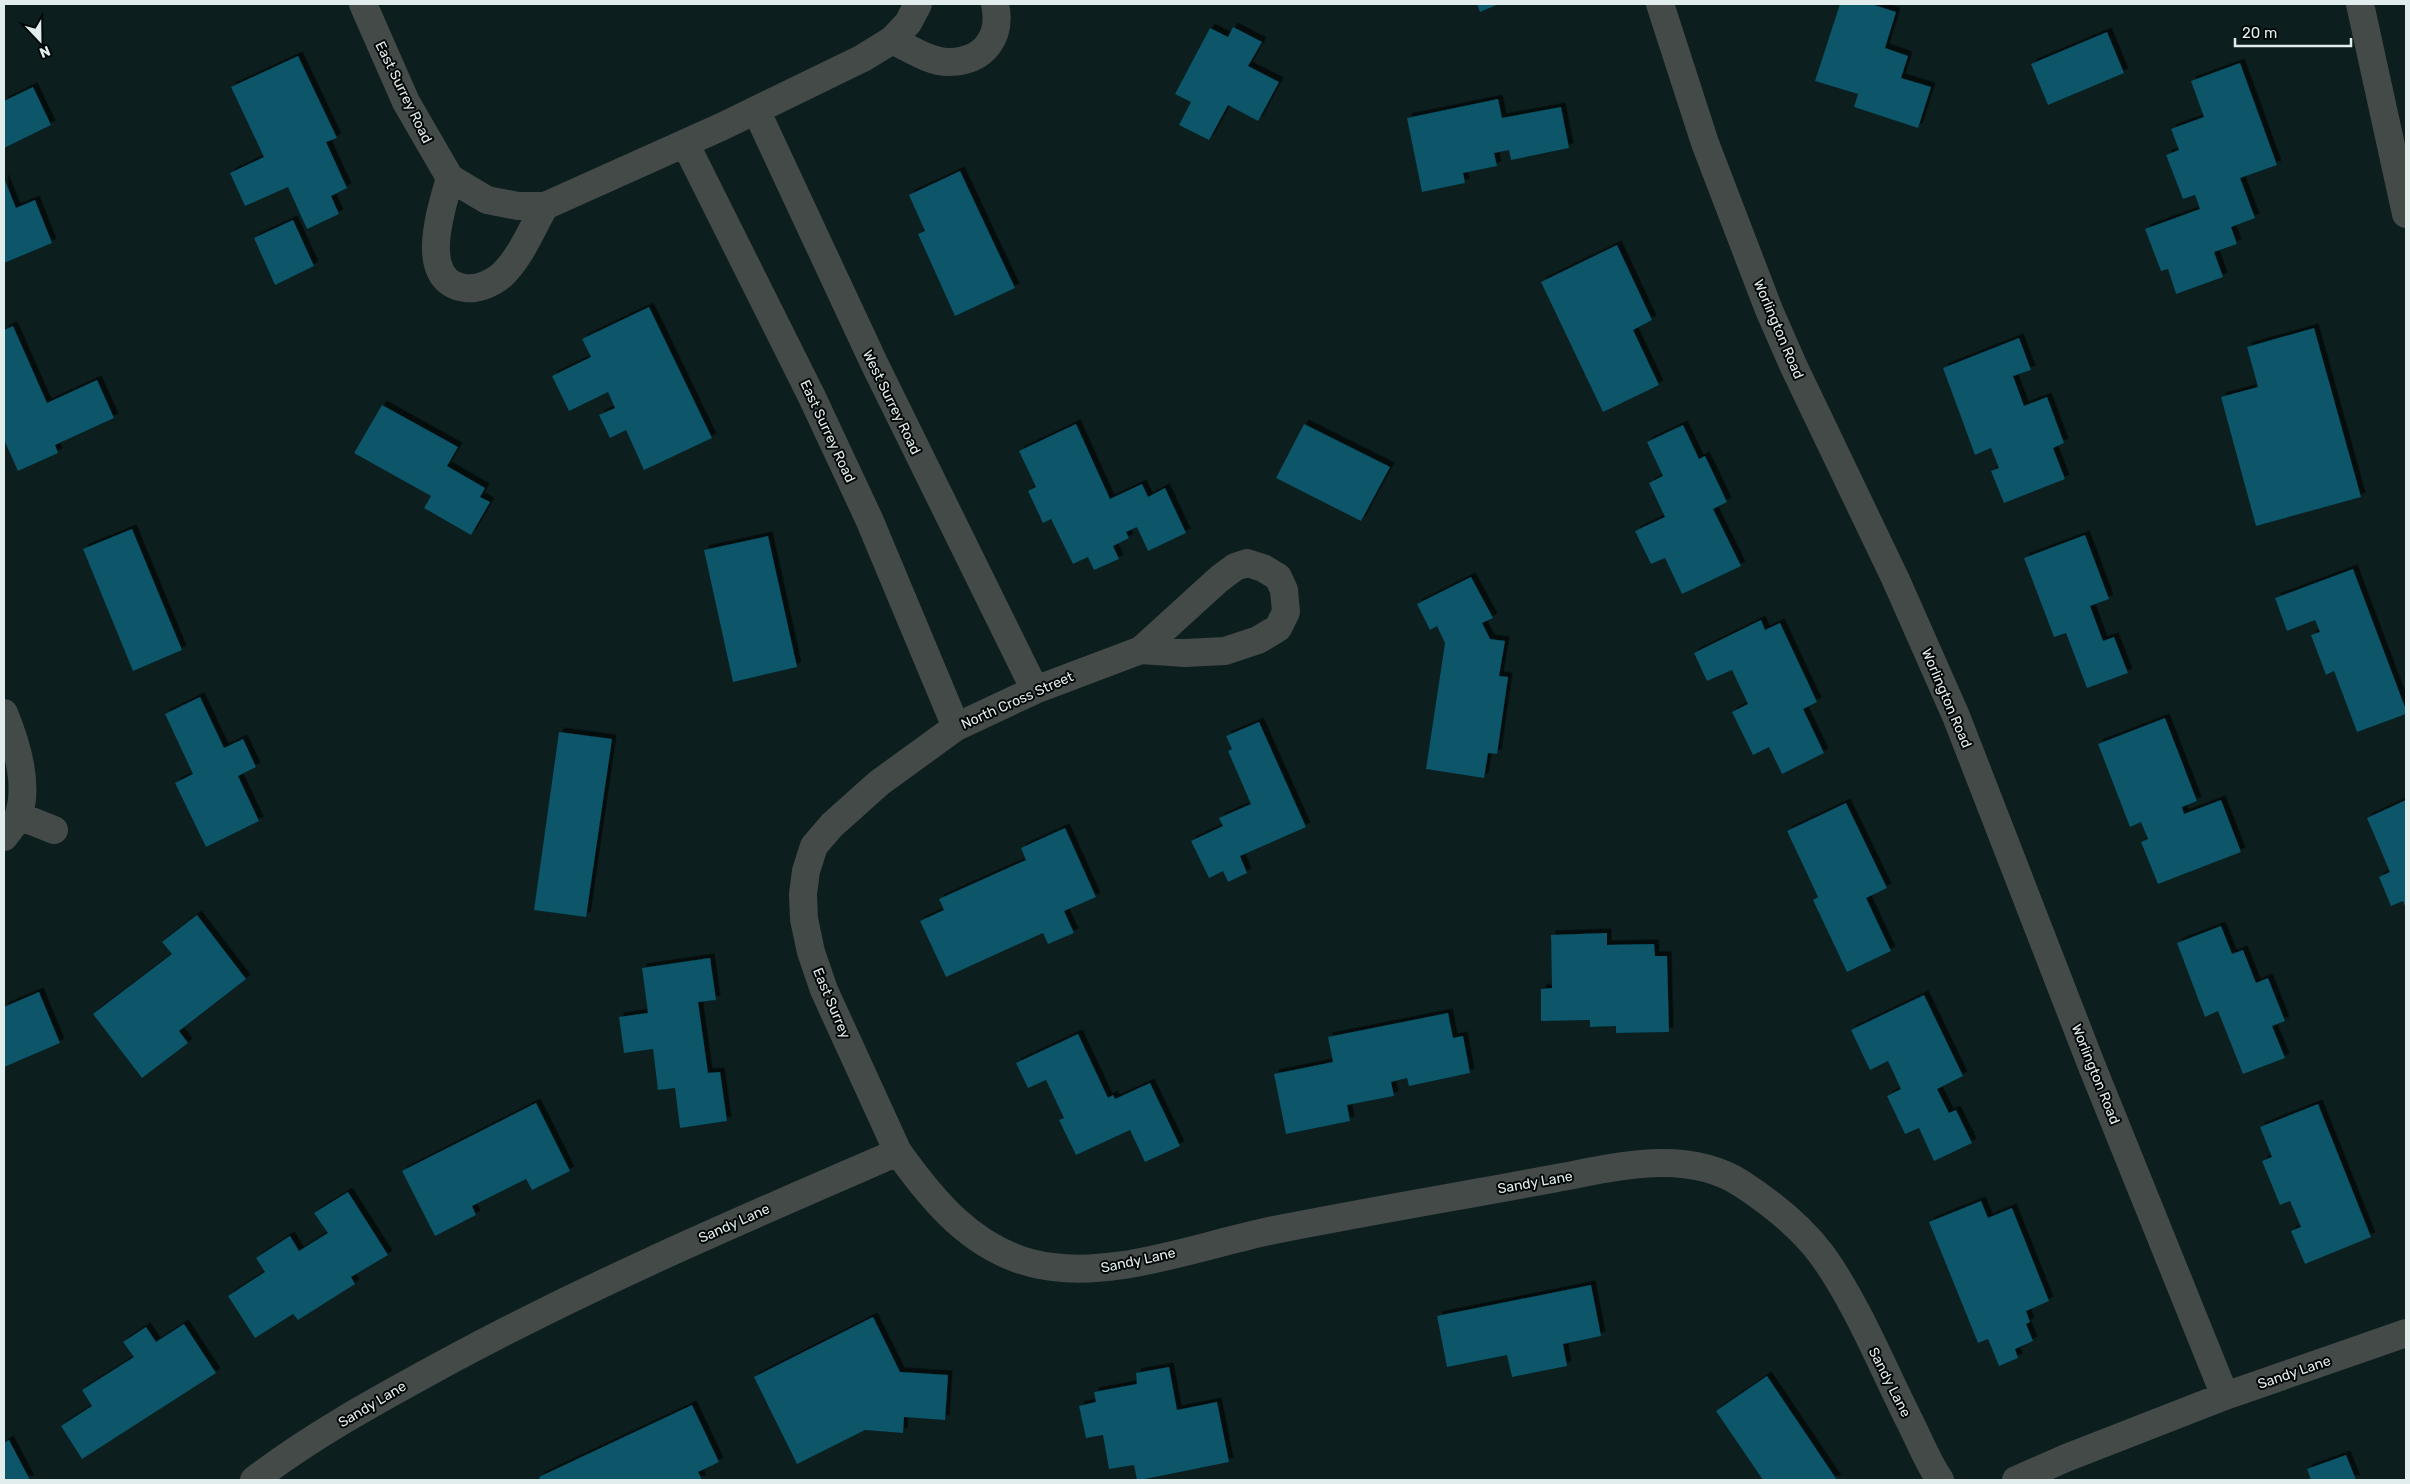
<svg xmlns="http://www.w3.org/2000/svg" width="2410" height="1484" font-family="Rubik,sans-serif">
<defs>
<filter id="shadow"><feDropShadow dx="4.5" dy="-4.5" stdDeviation="0" flood-color="#0009"/></filter>
</defs>
<rect width="100%" height="100%" fill="#0c1e1e"/>
<path fill="#085468" filter="url(#shadow)" d="M1477,4H1499L1480,12Z
M1840,4H1871L1896,12L1885,48L1908,56L1901,78L1931,87L1918,128L1854,107L1858,94L1815,81Z
M1233,27L1262,42L1248,66L1279,82L1258,121L1228,105L1209,140L1179,125L1191,102L1175,94L1210,28L1228,37Z
M2107,32L2124,73L2048,105L2031,64Z
M298,56L337,138L326,142L347,188L331,196L339,214L307,229L288,187L245,206L230,173L264,157L231,87Z
M2240,63L2277,165L2240,178L2255,218L2231,227L2237,244L2214,252L2223,277L2176,294L2168,269L2161,271L2145,229L2200,209L2195,195L2183,199L2166,155L2179,150L2171,129L2204,117L2191,81Z
M33,87L51,125L4,148V101Z
M1498,99L1502,118L1561,107L1569,148L1511,160L1509,150L1494,153L1497,166L1463,173L1465,183L1422,192L1407,118Z
M960,171L1015,288L955,316L918,234L925,231L909,195Z
M4,178L16,208L35,200L52,243L4,263Z
M293,220L314,266L275,285L254,238Z
M1617,245L1652,320L1633,330L1659,385L1603,412L1541,282Z
M649,307L712,438L644,470L626,430L610,438L599,415L615,408L608,392L569,411L552,376L591,357L582,339Z
M13,326L47,403L97,380L114,418L55,445L58,453L18,471L4,440V330Z
M2314,328L2361,497L2256,526L2221,397L2258,387L2247,347Z
M2019,338L2031,370L2013,376L2024,406L2047,397L2064,443L2053,448L2065,479L2004,503L1991,471L1999,468L1991,448L1975,455L1943,368Z
M382,405L458,447L447,466L485,488L480,497L490,502L471,535L424,508L431,496L354,453Z
M1076,424L1110,499L1142,484L1148,497L1165,488L1186,533L1148,551L1137,527L1126,532L1129,538L1113,546L1119,559L1094,570L1088,557L1073,564L1051,519L1043,523L1028,491L1036,487L1019,451Z
M1304,424L1390,467L1361,521L1276,478Z
M1683,425L1699,459L1705,456L1727,502L1713,509L1741,566L1682,594L1665,558L1651,564L1635,531L1665,517L1649,483L1663,476L1647,442Z
M132,529L182,650L133,671L83,549Z
M2085,535L2109,599L2090,606L2103,641L2114,637L2128,673L2087,688L2066,633L2054,637L2024,558Z
M768,536L797,667L733,682L704,550Z
M2353,569L2406,710V714L2357,732L2334,671L2326,675L2311,635L2320,632L2315,620L2287,631L2275,598Z
M1471,577L1493,618L1482,623L1490,639L1505,641L1499,676L1508,677L1497,754L1488,753L1484,778L1426,769L1445,643L1437,626L1430,630L1417,604Z
M1761,620L1765,630L1780,623L1817,702L1803,709L1824,753L1782,774L1769,747L1753,755L1732,712L1748,704L1732,670L1707,681L1694,653Z
M200,697L224,748L243,739L256,767L238,776L259,821L206,847L175,783L193,774L165,714Z
M2165,718L2197,801L2182,807L2184,814L2221,800L2241,852L2158,884L2141,842L2148,839L2141,822L2130,827L2098,744Z
M1259,722L1306,827L1240,856L1247,873L1228,882L1223,871L1209,878L1191,841L1223,826L1219,818L1251,804L1228,751L1232,749L1226,736Z
M559,732L612,739L586,917L534,910Z
M2406,800V909L2403,901L2391,906L2379,877L2390,872L2367,818Z
M1846,803L1887,888L1866,898L1891,951L1847,972L1813,900L1818,897L1787,831Z
M1065,828L1096,897L1064,911L1074,933L1048,944L1043,933L946,977L920,921L944,910L939,899L1026,860L1021,848Z
M197,915L246,979L179,1031L188,1043L142,1078L93,1014L172,954L162,942Z
M2221,926L2232,954L2243,950L2256,983L2268,978L2285,1021L2272,1026L2285,1058L2243,1074L2218,1011L2205,1017L2177,943Z
M1607,933V945L1654,944L1655,956H1667L1669,1032L1616,1033V1026L1590,1027V1020L1541,1021V989L1552,988L1551,935Z
M710,958L716,1000L698,1002L708,1073L720,1072L727,1121L680,1128L675,1088L658,1090L653,1049L624,1053L619,1017L648,1013L642,968Z
M39,992L60,1043L4,1067V1007Z
M1924,995L1963,1076L1937,1089L1949,1113L1956,1110L1972,1143L1934,1161L1919,1128L1905,1134L1887,1096L1901,1089L1888,1061L1870,1070L1851,1030Z
M1448,1013L1453,1038L1463,1036L1470,1073L1409,1086L1407,1078L1391,1082L1394,1096L1347,1105L1350,1121L1286,1134L1274,1074L1333,1062L1328,1037Z
M1078,1034L1108,1098L1113,1095L1115,1099L1150,1083L1180,1146L1145,1162L1130,1130L1076,1155L1059,1120L1064,1118L1046,1080L1028,1088L1016,1063Z
M536,1103L570,1171L532,1190L526,1179L472,1206L476,1215L435,1236L402,1171Z
M2318,1104L2371,1237L2305,1264L2291,1231L2301,1227L2290,1201L2280,1205L2262,1161L2272,1157L2260,1127Z
M348,1192L388,1255L351,1277L355,1284L298,1320L293,1314L255,1338L228,1296L265,1272L256,1258L290,1236L299,1251L328,1233L314,1213Z
M1981,1201L1988,1218L2012,1208L2049,1301L2026,1311L2030,1322L2026,1324L2033,1341L2015,1349L2018,1358L1999,1366L1988,1339L1978,1343L1929,1222Z
M1591,1285L1601,1336L1563,1344L1567,1366L1512,1377L1507,1355L1447,1367L1437,1316Z
M873,1317L900,1372L948,1375L945,1420L904,1417L903,1433L865,1430L797,1464L754,1377Z
M184,1324L216,1373L82,1459L61,1426L92,1406L82,1390L134,1357L123,1342L146,1327L156,1342Z
M1169,1367L1177,1410L1217,1402L1229,1462L1140,1480H1137L1134,1465L1109,1469L1103,1435L1086,1438L1079,1406L1096,1402L1094,1392L1137,1384L1136,1373Z
M1767,1376L1837,1480H1763L1716,1411Z
M692,1405L719,1462L698,1472L702,1480H540L539,1477Z
M9,1440L30,1480H4V1443Z
M2346,1455L2356,1480H2311L2307,1469Z"/>
<g fill="none" stroke-linecap="round" stroke-linejoin="round">
<path stroke="#434a47" stroke-width="28" d="M363,4L406,102L450,178L487,200L518,206H545L721,127L863,58L892,40L908,23L918,4
M1660,4L1705,143L1769,310L1794,367L1895,578L1956,716L2091,1064L2225,1396
M2360,4L2406,214
M892,40C909,48 931,63 950,62C985,61 1002,36 995,4
M756,110L874,363L1035,690
M685,143L811,395L869,519L956,727
M450,178C442,207 416,281 465,288C477,290 494,283 503,274C522,255 532,228 545,206
M4,713C16,742 29,782 19,814C17,822 9,830 4,837
M19,816L54,830
M898,1152L824,990L811,952L804,919L803,894L806,871L814,846L832,825L879,783L956,727L1035,690L1141,650L1185,653L1225,651L1258,640L1278,628L1286,612L1284,590L1278,577L1263,568L1247,563L1235,567L1219,579L1141,650
M254,1480C314,1434 381,1398 447,1362C593,1283 746,1218 898,1152C933,1201 971,1247 1031,1263C1107,1283 1199,1245 1274,1230C1370,1211 1466,1195 1562,1177C1621,1166 1688,1149 1742,1184C1771,1203 1801,1227 1822,1255C1856,1302 1882,1366 1908,1418C1919,1439 1927,1461 1940,1480
M2016,1480L2066,1458L2225,1396L2406,1333"/>
</g>
<g text-anchor="middle" stroke-width="4" stroke-linejoin="round" paint-order="stroke">
<g font-size="14" fill="#e1edec" stroke="#020707">
<text transform="translate(404 92) rotate(64)" y="5">East Surrey Road</text>
<text transform="translate(1779 329) rotate(67)" y="5">Worlington Road</text>
<text transform="translate(892 402) rotate(64)" y="5">West Surrey Road</text>
<text transform="translate(828 431) rotate(65)" y="5">East Surrey Road</text>
<text transform="translate(1947 698) rotate(67)" y="5">Worlington Road</text>
<text transform="translate(1017 700) rotate(-24)" y="5">North Cross Street</text>
<text transform="translate(832 1003) rotate(67)" y="5">East Surrey</text>
<text transform="translate(2096 1074) rotate(68)" y="5">Worlington Road</text>
<text transform="translate(1535 1182) rotate(-10)" y="5">Sandy Lane</text>
<text transform="translate(734 1223) rotate(-24)" y="5">Sandy Lane</text>
<text transform="translate(1138 1260) rotate(-12)" y="5">Sandy Lane</text>
<text transform="translate(2294 1372) rotate(-19)" y="5">Sandy Lane</text>
<text transform="translate(1890 1382) rotate(63)" y="5">Sandy Lane</text>
<text transform="translate(372 1404) rotate(-31)" y="5">Sandy Lane</text>
</g>
</g>
<rect width="2410" height="1484" fill="none" stroke="#e1edec" stroke-width="10"/>
<g transform="translate(40 40) rotate(158)" stroke="#020707" stroke-width="4" paint-order="stroke">
<path d="M0-4L9 19L0 12L-9 19Z" fill="#e1edec"/>
<text y="-8" font-size="14" font-weight="bold" text-anchor="middle" fill="#e1edec">N</text>
</g>
<path d="M2235 38v8h116v-8" fill="none" stroke="#e1edec" stroke-width="2.5"/>
<text x="2242" y="38" font-size="15" fill="#e1edec" stroke="#020707" stroke-width="4" paint-order="stroke">20 m</text>
</svg>
